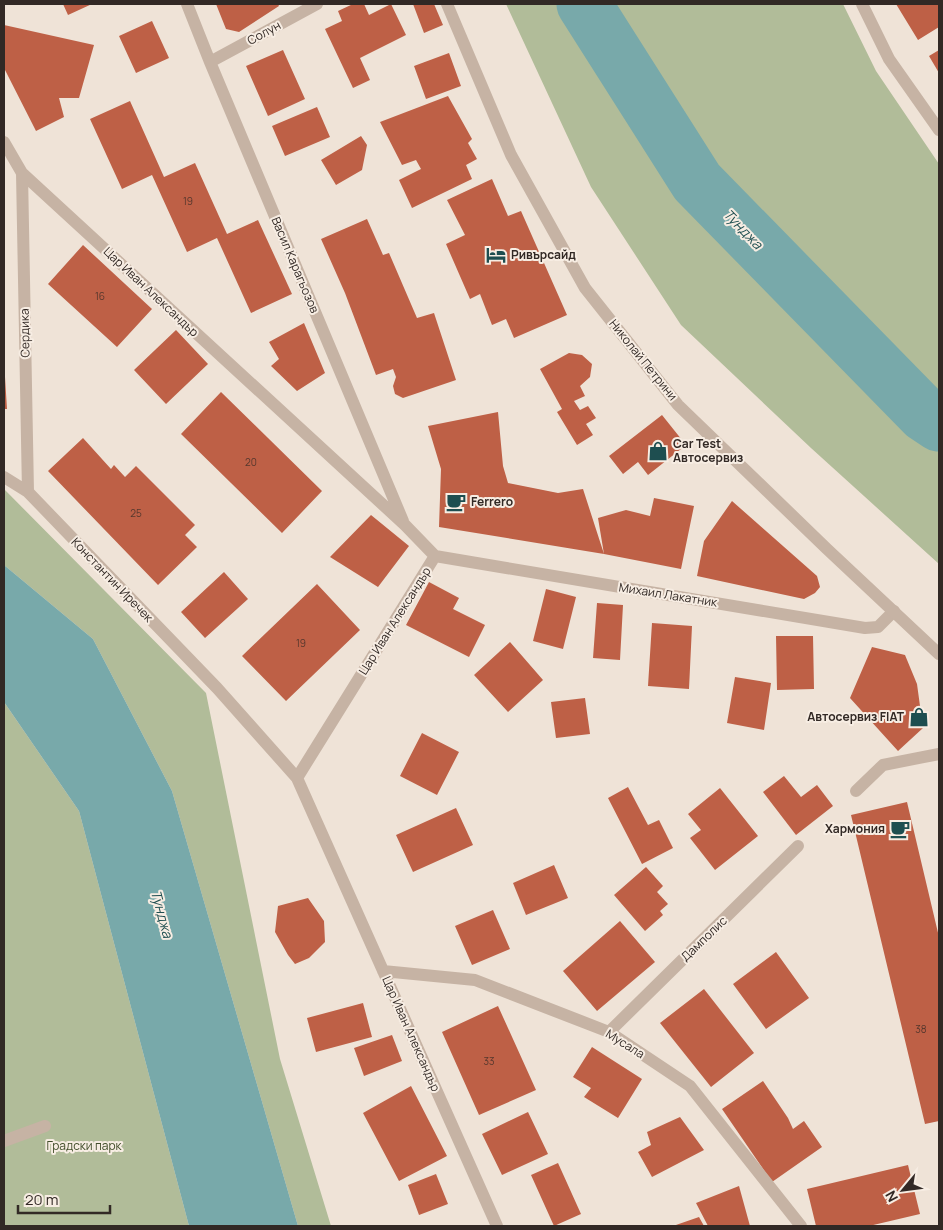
<svg xmlns="http://www.w3.org/2000/svg" width="943" height="1230" font-family="Manrope,sans-serif">
<rect width="100%" height="100%" fill="#efe3d7"/>
<path fill="#b1bc99" d="M506,4H843L876,71L939,164V564L811,448L681,325L591,187Z
M4,489L206,693L280,1059L331,1226H298L172,791L93,639L4,565Z
M4,702L79,811L189,1226H4Z"/>
<path fill="#78a9aa" d="M4,565L93,639L172,791L298,1226H189L79,811L4,702Z"/>
<g fill="none" stroke-linecap="round" stroke-linejoin="round">
<path stroke="#78a9aa" stroke-width="55" d="M584,4L697,182L924,414L939,424"/>
</g>
<path fill="#be6046" d="M63,4H92L68,15Z
M216,4H278L279,6L239,32L226,29Z
M353,4H364L369,15L391,4L406,35L360,58L370,80L353,88L325,29L342,21L338,11Z
M413,4H434L443,25L424,33Z
M896,4H939V27L918,40Z
M152,21L169,58L136,73L119,36Z
M4,25L94,45L79,98H59L64,117L36,131L4,68Z
M283,50L305,99L268,116L246,66Z
M939,50V73L929,56Z
M449,53L461,86L426,99L414,66Z
M448,96L472,139L468,143L477,159L466,165L472,179L412,208L399,180L421,169L416,160L402,165L380,122Z
M130,101L164,177L195,163L227,234L258,220L292,294L251,313L217,238L187,252L152,175L122,189L90,119Z
M317,107L330,137L285,156L272,126Z
M361,136L367,145L362,170L336,185L321,160Z
M492,179L508,216L521,211L567,315L514,338L506,319L492,325L480,294L470,299L446,244L465,235L447,200Z
M367,219L383,255L389,253L417,318L434,313L456,380L403,398L395,394L393,386L396,377L393,369L376,375L345,293L321,239Z
M83,245L152,309L117,347L48,284Z
M304,323L325,373L297,391L271,366L279,359L269,342Z
M176,330L208,364L166,404L134,370Z
M569,353L582,355L592,364L590,377L580,386L585,396L574,401L580,410L588,406L596,418L586,424L593,435L577,445L557,412L562,409L540,369Z
M4,377H5L7,409H4Z
M221,392L322,491L282,533L181,434Z
M498,412L503,466L508,483L558,493L583,489L604,554L439,527L441,469L428,426Z
M662,415L686,445L648,475L638,462L623,474L609,456Z
M83,438L111,469L114,465L125,477L136,466L195,525L185,535L197,547L158,585L48,471Z
M654,498L694,506L681,569L604,554L598,518L626,510L650,516Z
M732,501L817,576L820,587L815,593L804,599L697,576L704,541Z
M371,515L409,546L378,587L330,557Z
M224,572L248,599L205,638L181,612Z
M429,582L459,598L453,609L485,625L469,657L406,625Z
M317,584L360,630L286,701L242,656Z
M546,589L576,597L563,649L533,641Z
M597,603L623,605L620,660L593,658Z
M652,623L692,626L689,689L648,686Z
M776,636H813L814,689L777,690Z
M510,642L543,680L508,712L474,675Z
M872,647L905,655L917,684L923,728L898,751L850,698Z
M735,677L771,683L764,730L727,723Z
M585,698L590,734L556,738L551,702Z
M422,733L459,752L437,795L400,776Z
M784,776L801,797L817,785L833,806L796,835L763,792Z
M628,787L648,825L659,820L673,848L642,864L608,798Z
M720,788L758,836L715,870L690,838L701,830L688,814Z
M907,802L939,937V1121L925,1124L851,815Z
M456,808L473,845L413,872L396,835Z
M554,865L568,898L526,915L513,883Z
M646,867L663,886L657,892L668,904L660,911L663,915L645,931L614,895Z
M308,898L324,921L325,942L309,958L295,964L288,955L275,932L278,906Z
M493,910L510,949L472,965L455,926Z
M620,921L655,962L597,1011L563,971Z
M776,952L809,998L766,1029L733,984Z
M704,989L754,1053L711,1087L660,1023Z
M363,1003L372,1037L316,1052L307,1018Z
M498,1006L536,1090L479,1115L442,1032Z
M392,1035L402,1061L364,1076L354,1048Z
M592,1047L642,1079L618,1118L584,1097L591,1088L573,1077Z
M763,1081L788,1118L793,1129L804,1121L822,1147L772,1182L722,1109Z
M411,1086L447,1156L399,1181L363,1113Z
M528,1112L548,1154L502,1175L482,1134Z
M680,1117L704,1150L652,1177L638,1152L651,1145L647,1132Z
M558,1163L581,1214L554,1226L531,1175Z
M908,1165L920,1214L869,1226H816L807,1189Z
M436,1174L448,1204L419,1215L408,1185Z
M739,1186L750,1226H708L696,1203Z
M699,1217L704,1226H673Z"/>
<g fill="none" stroke-linecap="round" stroke-linejoin="round">
<path stroke="#c6b3a4" stroke-width="12" d="M856,791L883,765L939,754"/>
<path stroke="#c6b3a4" stroke-width="12" d="M4,1141L45,1126"/>
<path stroke="#c6b3a4" stroke-width="12" d="M187,4L210,62L403,521
M862,4L889,59L939,130
M210,62L317,4
M4,142L22,173L405,525L435,556L297,778L497,1226
M22,173L28,492
M4,477L28,492L217,688L297,778
M435,556L865,628L878,627L894,611
M383,971L475,980L609,1032L690,1086L801,1226
M609,1032L798,846"/>
<path stroke="#c6b3a4" stroke-width="12" d="M447,4L511,155L585,288L678,405L827,549L939,654"/>
</g>
<defs>
<symbol id="hotel-bare" viewBox="-9 -9 18 18"><path d="M-6-4.5h1.5V1H6V5H4.5V3h-9V5H-6ZM-4 0a1.8 1.8 0 1 1 3.6 0ZM.5 0V-2.5h3Q6-2.5 6 0Z" fill="#1e4e50" stroke="#f7ede3" stroke-width="2.5" paint-order="stroke"/></symbol>
<symbol id="shop-bare" viewBox="-9 -9 18 18"><path d="M-5-2.5h2.3a2.7 3.5 0 0 1 5.4 0H5L5.5 6h-11ZM-1.5-2.5h3a1.5 2.3 0 0 0-3 0Z" fill="#1e4e50" stroke="#f7ede3" stroke-width="2.5" paint-order="stroke"/></symbol>
<symbol id="cafe-bare" viewBox="-9 -9 18 18"><path d="M-5.5-4.5H6V0H3Q3 3.5 0 3.5H-2.5Q-5.5 3.5-5.5 0ZM3-3.2v2h1.7v-2ZM-6 4.5H4V6H-6Z" fill="#1e4e50" stroke="#f7ede3" stroke-width="2.5" paint-order="stroke"/></symbol>
</defs>
<g fill-rule="evenodd">
<use href="#hotel-bare" x="482" y="241" width="28" height="28"/>
<use href="#shop-bare" x="644" y="437" width="28" height="28"/>
<use href="#cafe-bare" x="442" y="488" width="28" height="28"/>
<use href="#shop-bare" x="905" y="703" width="28" height="28"/>
<use href="#cafe-bare" x="886" y="815" width="28" height="28"/>
</g>
<g text-anchor="middle" stroke-width="4" stroke-linejoin="round" paint-order="stroke">
<g font-size="10" fill="#55372d">
<text x="188" y="205">19</text>
<text x="100" y="300">16</text>
<text x="251" y="466">20</text>
<text x="136" y="517">25</text>
<text x="301" y="647">19</text>
<text x="921" y="1033">38</text>
<text x="489" y="1065">33</text>
</g>
<g font-size="12" fill="#322925" stroke="#f7ede3">
<text transform="translate(264 33) rotate(-29)" y="4">Солун</text>
<text transform="translate(295 265) rotate(67)" y="4">Васил Карагьозов</text>
<text transform="translate(151 292) rotate(43)" y="4">Цар Иван Александър</text>
<text transform="translate(25 333) rotate(-91)" y="4">Сердика</text>
<text transform="translate(643 360) rotate(51)" y="4">Николай Петрини</text>
<text transform="translate(112 580) rotate(46)" y="4">Константин Иречек</text>
<text transform="translate(668 595) rotate(9)" y="4">Михаил Лакатник</text>
<text transform="translate(395 621) rotate(-58)" y="4">Цар Иван Александър</text>
<text transform="translate(704 939) rotate(-44)" y="4">Дамполис</text>
<text transform="translate(411 1034) rotate(66)" y="4">Цар Иван Александър</text>
<text transform="translate(625 1044) rotate(32)" y="4">Мусала</text>
</g>
<g font-size="12" font-weight="bold" fill="#322925" stroke="#f7ede3" text-anchor="start">
<text x="511" y="259">Ривърсайд</text>
<text x="673" y="448">Car Test<tspan x="673" dy="14">Автосервиз</tspan></text>
<text x="471" y="506">Ferrero</text>
<text x="904" y="721" text-anchor="end">Автосервиз FIAT</text>
<text x="885" y="833" text-anchor="end">Хармония</text>
</g>
<g font-size="12" fill="#424e2b" stroke="#f7ede3">
<text x="84" y="1150">Градски парк</text>
</g>
<g font-size="14" font-style="italic" fill="#1e4e50" stroke="#f7ede3">
<text transform="translate(743 229) rotate(46)" y="5">Тунджа</text>
<text transform="translate(162 914) rotate(75)" y="5">Тунджа</text>
</g>
</g>
<rect width="943" height="1230" fill="none" stroke="#322925" stroke-width="10"/>
<g transform="translate(903 1190) rotate(241)" stroke="#f7ede3" stroke-width="4" paint-order="stroke">
<path d="M0-4L9 19L0 12L-9 19Z" fill="#322925"/>
<text y="-8" font-size="14" font-weight="bold" text-anchor="middle" fill="#322925">N</text>
</g>
<path d="M18 1205v8h92v-8" fill="none" stroke="#322925" stroke-width="2.5"/>
<text x="25" y="1205" font-size="15" fill="#322925" stroke="#f7ede3" stroke-width="4" paint-order="stroke">20 m</text>
</svg>
